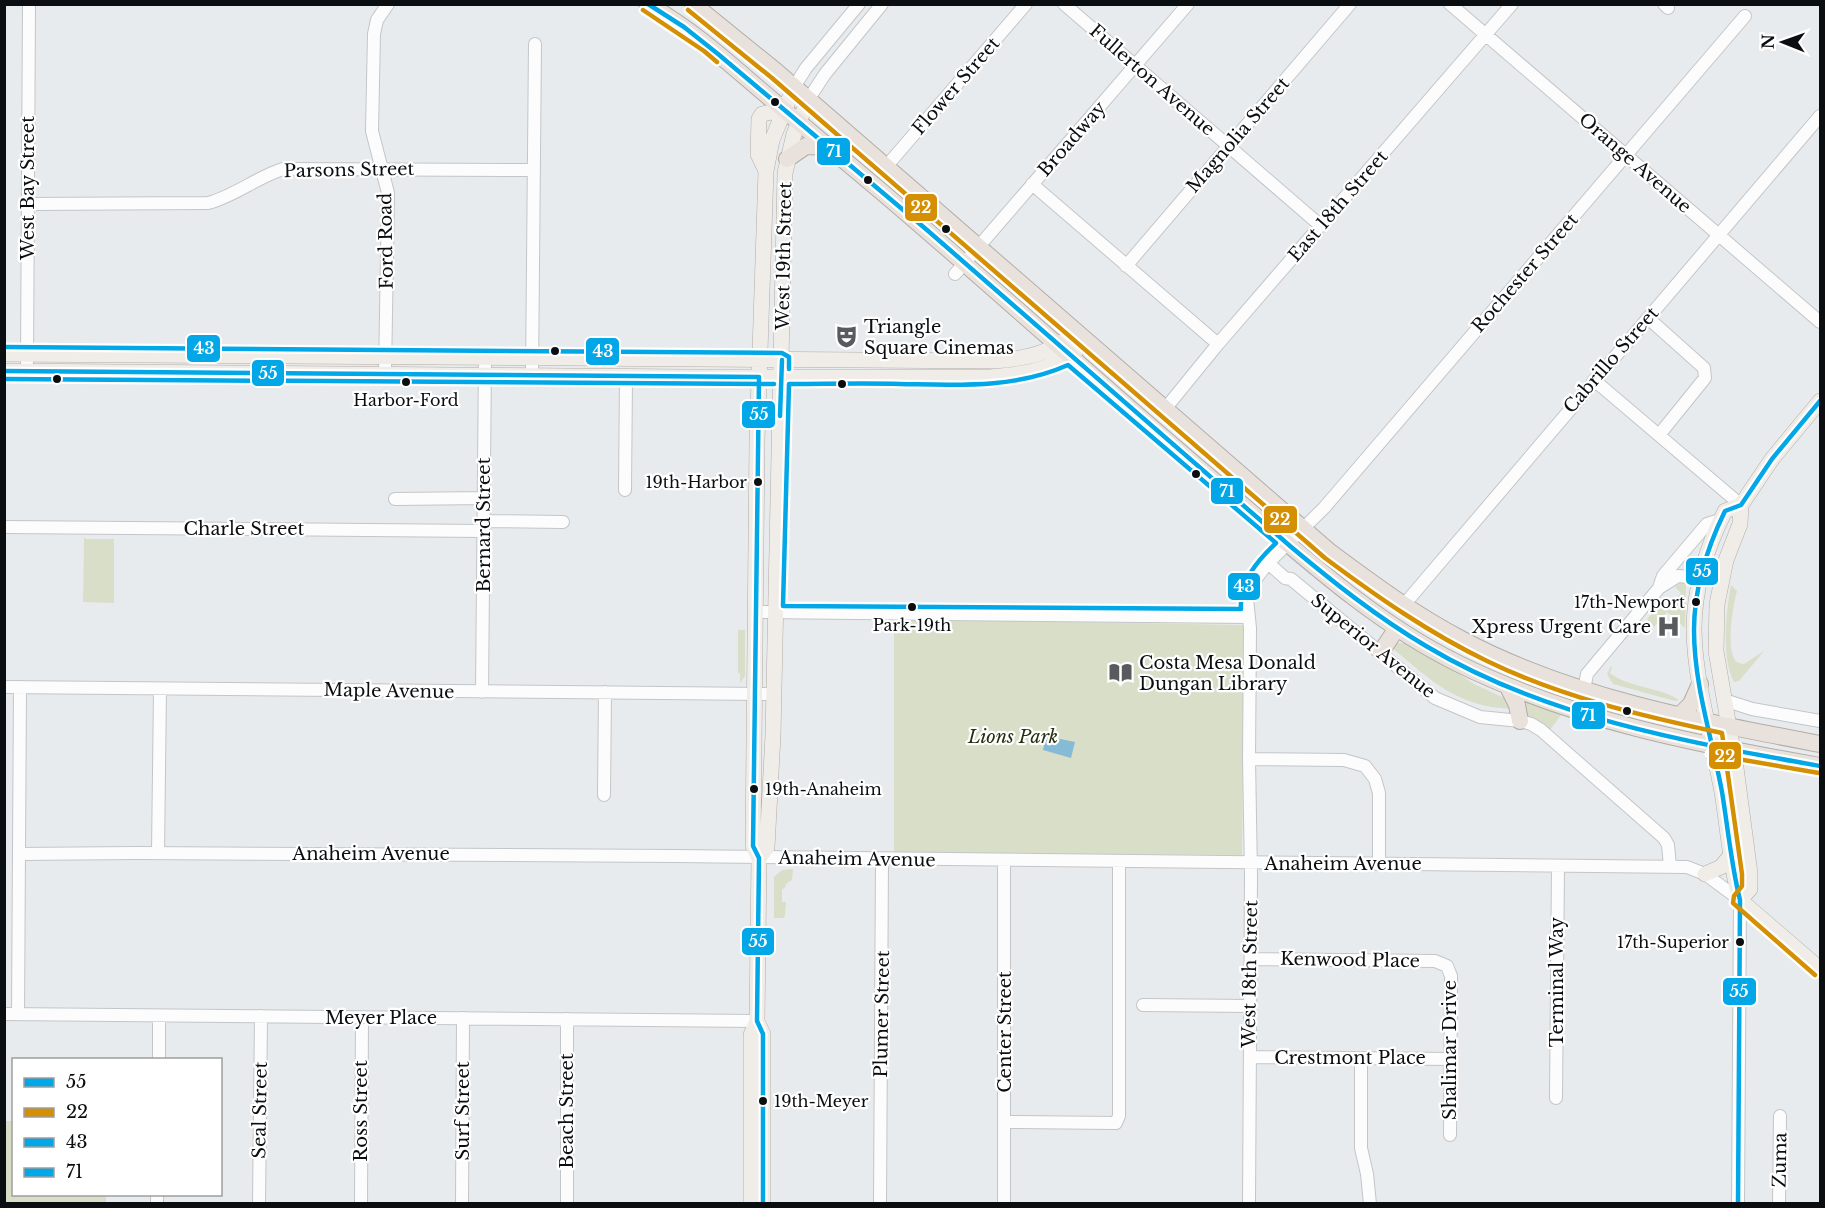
<svg xmlns="http://www.w3.org/2000/svg" width="1825" height="1208" font-family="'Libre Baskerville',serif">
<rect width="100%" height="100%" fill="#e8ebee"/>
<path fill="#d9dec8" d="M84,537L86,539H114V603L83,602Z
M1682,582L1686,584L1685,628L1667,612L1654,627L1647,619L1658,606L1665,611L1681,593L1675,587Z
M1731,585L1737,591C1733,605 1726,647 1735,660C1737,663 1740,663 1744,664L1764,651L1739,681L1734,682C1721,658 1726,612 1731,585Z
M894,619L1245,625L1242,855L894,853Z
M738,630H745V676L740,683V673H738Z
M1398,643H1405L1455,671L1474,684L1509,700L1513,709C1457,707 1433,682 1392,648Z
M1611,666L1612,668L1610,673C1629,688 1661,687 1679,700L1675,701L1613,684L1607,674Z
M1518,699L1561,715L1550,730L1537,720L1522,716Z
M793,869L792,880L786,884L785,888L782,889V902H786L785,916L783,918H774V877L782,870Z
M5,1121H13L14,1194L106,1195V1203H5Z"/>
<path fill="#86bbd6" d="M1046,736L1075,742L1071,758L1043,750Z"/>
<g fill="none" stroke-linecap="round" stroke-linejoin="round">
<defs>
<path id="minor" d="M1064,4L1321,226
M1450,4L1820,322
M1664,4L1668,8
M794,87L806,68L859,4
M808,100L825,74L882,4
M885,168L1026,4
M1032,184L1218,344
M28,204L208,203C235,196 257,177 283,169L534,170
M1126,266L1350,4
M955,274L1188,4
M1648,318L1704,368L1705,378L1659,435
M27,363L29,4
M385,374L388,193L372,131L374,34L377,20L388,4
M532,376L535,44
M1594,380L1741,505
M1165,409L1218,344L1512,4
M625,490L626,377
M395,499L484,498
M484,521L563,522
M4,527L483,531
M1268,563L1285,578L1291,579L1435,698L1480,717L1520,721L1531,724L1541,730L1664,838L1668,845L1670,866
M1659,588L1678,576L1721,580
M1403,606L1820,116
M757,612L1249,617
M4,687L774,694
M1584,690L1587,674L1659,588L1663,576L1707,524L1720,520
M482,692L485,358
M1724,700L1752,709L1820,721
M1249,759L1344,760L1365,766L1375,779L1379,793V864
M604,795L605,692
M158,853L160,689
M19,854L137,853L675,856L1687,867L1705,874L1740,900L1738,1204
M1251,959L1435,961L1447,966L1451,976L1450,1135
M1143,1005L1250,1006
M4,1014L757,1021
M18,1014L20,687
M567,1019V1204
M1250,1057L1451,1059
M1361,1059V1148L1367,1174L1370,1204
M159,1060V1016
M1556,1098L1558,866
M1005,1122L1116,1123L1119,1116V862
M157,1204V1194
M259,1204L261,1016
M361,1204L362,1018
M462,1204L463,1018
M880,1204L882,860
M1004,1204V861
M1249,1204L1251,875L1249,759L1250,628L1247,598L1251,585L1268,563L1324,508L1745,16
M1779,1204L1780,1116"/>
<path id="major" d="M766,171L758,154L759,119L762,114L783,110
M4,354L993,361C1025,359 1051,354 1076,332
M4,371L686,377H990C1028,374 1059,369 1086,341
M759,858L767,847L773,735L785,173L794,134L808,100
M1705,874L1721,867L1732,854
M1740,900L1750,889V873L1736,768L1716,651L1717,604L1726,560L1740,524L1741,505L1772,459L1820,401
M1740,900C1730,865 1728,828 1722,792C1712,738 1695,684 1694,630C1694,589 1707,547 1725,511L1741,505
M1740,900L1820,969
M751,1204V1035L757,1021
M763,1204V1034L757,1021L759,858L753,846L757,441L766,171L772,140L794,87"/>
<path id="highway" d="M647,4C699,33 738,72 783,109C816,137 849,164 882,192C1002,294 1118,401 1239,502C1307,560 1376,623 1457,663C1572,720 1695,744 1820,766
M693,4L777,72L1330,552C1373,584 1415,615 1463,640C1573,698 1699,721 1820,744
M787,159L806,146L830,147
M1381,652L1397,628
M1508,687L1517,705L1520,721
M1679,716L1691,704L1700,684"/>
</defs>
<use href="#minor" stroke="#c3c6c8" stroke-width="14"/>
<use href="#major" stroke="#b2aca6" stroke-width="16"/>
<use href="#highway" stroke="#b2aca6" stroke-width="18"/>
<use href="#minor" stroke="#fcfcfc" stroke-width="12"/>
<use href="#major" stroke="#f0ede8" stroke-width="15"/>
<use href="#highway" stroke="#e9e2dc" stroke-width="16"/>
<defs>
<path id="bus-1" d="M4,371L759,377L753,846L759,858L757,1021L763,1034V1204
M780,416L782,360
M1738,1204L1740,900C1731,864 1728,828 1722,792C1712,738 1694,685 1694,630C1694,588 1707,548 1725,511L1741,505L1772,459L1820,401"/>
<path id="bus-2" d="M643,10L704,51L717,62
M688,10L772,78L1325,558C1376,596 1429,633 1487,661C1561,697 1642,716 1722,733L1742,874V886L1734,896L1733,903L1815,975
M1709,754L1819,773"/>
<path id="bus-3" d="M4,347L782,353L789,357V369
M1068,365L1276,543C1257,561 1239,582 1241,609L783,606L789,384C826,384 863,383 900,384C957,385 1014,389 1068,365Z
M4,379L774,384"/>
<path id="bus-4" d="M648,4L684,27L718,54L927,230L1290,546C1333,582 1377,617 1426,646C1544,717 1686,742 1820,766"/>
</defs>
<use href="#bus-1" stroke="#fff" stroke-width="9"/>
<use href="#bus-2" stroke="#fff" stroke-width="9"/>
<use href="#bus-3" stroke="#fff" stroke-width="9"/>
<use href="#bus-4" stroke="#fff" stroke-width="9"/>
<use href="#bus-1" stroke="#01a7e7" stroke-width="4.5"/>
<use href="#bus-2" stroke="#d48f02" stroke-width="4.5"/>
<use href="#bus-3" stroke="#01a7e7" stroke-width="4.5"/>
<use href="#bus-4" stroke="#01a7e7" stroke-width="4.5"/>
</g>
<defs>
<symbol id="theatre-bare" viewBox="-9 -9 18 18"><path d="M-5-5.5Q0-4 5-5.5V0Q5 5 0 6Q-5 5-5 0ZM-3.3-2.5H-1v1.5H-3.3ZM1-2.5H3.3v1.5H1ZM-2.8 1Q0 5.5 2.8 1Z" fill="#585b5e" stroke="#fff" stroke-width="2.5" paint-order="stroke"/></symbol>
<symbol id="hospital-bare" viewBox="-9 -9 18 18"><path d="M-5-5h3v3.5h4V-5h3V5h-3V1.5h-4V5h-3Z" fill="#585b5e" stroke="#fff" stroke-width="2.5" paint-order="stroke"/></symbol>
<symbol id="library-bare" viewBox="-9 -9 18 18"><path d="M-6-4Q-3-5.5-.7-3.5V5Q-3 3-6 4ZM6-4Q3-5.5 .7-3.5V5Q3 3 6 4Z" fill="#585b5e" stroke="#fff" stroke-width="2.5" paint-order="stroke"/></symbol>
</defs>
<g fill-rule="evenodd">
<use href="#theatre-bare" x="830" y="320" width="33" height="33"/>
<use href="#hospital-bare" x="1652" y="610" width="33" height="33"/>
<use href="#library-bare" x="1104" y="656" width="33" height="33"/>
</g>
<g fill="#0b0e10" stroke="#fff" stroke-width="2">
<circle cx="775" cy="102" r="5"/>
<circle cx="868" cy="180" r="5"/>
<circle cx="946" cy="229" r="5"/>
<circle cx="555" cy="351" r="5"/>
<circle cx="57" cy="379" r="5"/>
<circle cx="406" cy="382" r="5"/>
<circle cx="842" cy="384" r="5"/>
<circle cx="1196" cy="474" r="5"/>
<circle cx="758" cy="482" r="5"/>
<circle cx="1696" cy="602" r="5"/>
<circle cx="912" cy="607" r="5"/>
<circle cx="1627" cy="711" r="5"/>
<circle cx="754" cy="789" r="5"/>
<circle cx="1740" cy="942" r="5"/>
<circle cx="763" cy="1101" r="5"/>
</g>
<g text-anchor="middle" stroke-width="4.5" stroke-linejoin="round" paint-order="stroke">
<g font-size="16" fill="#0b0e10" stroke="#fff" text-anchor="end">
<text x="406" y="406" text-anchor="middle">Harbor-Ford</text>
<text x="747" y="488">19th-Harbor</text>
<text x="1685" y="608">17th-Newport</text>
<text x="912" y="631" text-anchor="middle">Park-19th</text>
<text x="765" y="795" text-anchor="start">19th-Anaheim</text>
<text x="1729" y="948">17th-Superior</text>
<text x="774" y="1107" text-anchor="start">19th-Meyer</text>
</g>
<g font-size="18" fill="#0b0e10" stroke="#fff">
<text transform="translate(1152 80) rotate(41)" y="6">Fullerton Avenue</text>
<text transform="translate(956 86) rotate(-49)" y="6">Flower Street</text>
<text transform="translate(1238 135) rotate(-49)" y="6">Magnolia Street</text>
<text transform="translate(1072 139) rotate(-49)" y="6">Broadway</text>
<text transform="translate(1635 163) rotate(41)" y="6">Orange Avenue</text>
<text transform="translate(349 170) rotate(-1)" y="6">Parsons Street</text>
<text transform="translate(28 188) rotate(-90)" y="6">West Bay Street</text>
<text transform="translate(1338 206) rotate(-49)" y="6">East 18th Street</text>
<text transform="translate(386 241) rotate(-91)" y="6">Ford Road</text>
<text transform="translate(784 256) rotate(-89)" y="6">West 19th Street</text>
<text transform="translate(1525 273) rotate(-49)" y="6">Rochester Street</text>
<text transform="translate(1611 360) rotate(-49)" y="6">Cabrillo Street</text>
<text transform="translate(484 525) rotate(-90)" y="6">Bernard Street</text>
<text x="244" y="535">Charle Street</text>
<text transform="translate(1373 646) rotate(39)" y="6">Superior Avenue</text>
<text transform="translate(389 691) rotate(1)" y="6">Maple Avenue</text>
<text x="371" y="860">Anaheim Avenue</text>
<text transform="translate(857 859) rotate(1)" y="6">Anaheim Avenue</text>
<text x="1343" y="870">Anaheim Avenue</text>
<text transform="translate(1350 960) rotate(1)" y="6">Kenwood Place</text>
<text transform="translate(1250 974) rotate(-89)" y="6">West 18th Street</text>
<text transform="translate(1557 982) rotate(-90)" y="6">Terminal Way</text>
<text transform="translate(882 1014) rotate(-89)" y="6">Plumer Street</text>
<text x="381" y="1024">Meyer Place</text>
<text transform="translate(1005 1032) rotate(-90)" y="6">Center Street</text>
<text transform="translate(1450 1050) rotate(-90)" y="6">Shalimar Drive</text>
<text x="1350" y="1064">Crestmont Place</text>
<text transform="translate(260 1110) rotate(-89)" y="6">Seal Street</text>
<text transform="translate(361 1111) rotate(-90)" y="6">Ross Street</text>
<text transform="translate(463 1111) rotate(-90)" y="6">Surf Street</text>
<text transform="translate(567 1111) rotate(-90)" y="6">Beach Street</text>
<text transform="translate(1780 1160) rotate(-89)" y="6">Zuma</text>
</g>
<g font-size="18" fill="#0b0e10" stroke="#fff" text-anchor="start">
<text x="864" y="333">Triangle<tspan x="864" dy="21">Square Cinemas</tspan></text>
<text x="1651" y="633" text-anchor="end">Xpress Urgent Care</text>
<text x="1139" y="669">Costa Mesa Donald<tspan x="1139" dy="21">Dungan Library</tspan></text>
</g>
<g font-size="18" font-style="italic" fill="#282d0e" stroke="#fff">
<text x="1013" y="743">Lions Park</text>
</g>
</g>
<g stroke="#fff" stroke-width="2">
<rect x="816" y="137" width="35" height="29" rx="6" fill="#01a7e7"/>
<rect x="904" y="193" width="34" height="29" rx="6" fill="#d48f02"/>
<rect x="186" y="334" width="35" height="29" rx="6" fill="#01a7e7"/>
<rect x="585" y="337" width="35" height="29" rx="6" fill="#01a7e7"/>
<rect x="251" y="359" width="34" height="28" rx="6" fill="#01a7e7"/>
<rect x="741" y="400" width="35" height="29" rx="6" fill="#01a7e7"/>
<rect x="1210" y="477" width="34" height="28" rx="6" fill="#01a7e7"/>
<rect x="1263" y="505" width="35" height="29" rx="6" fill="#d48f02"/>
<rect x="1685" y="557" width="34" height="29" rx="6" fill="#01a7e7"/>
<rect x="1227" y="572" width="34" height="29" rx="6" fill="#01a7e7"/>
<rect x="1571" y="701" width="35" height="29" rx="6" fill="#01a7e7"/>
<rect x="1708" y="741" width="34" height="29" rx="6" fill="#d48f02"/>
<rect x="741" y="927" width="34" height="29" rx="6" fill="#01a7e7"/>
<rect x="1722" y="977" width="35" height="29" rx="6" fill="#01a7e7"/>
</g>
<g font-size="16" text-anchor="middle" font-weight="bold" fill="#fff">
<text x="834" y="157">71</text>
<text x="921" y="213">22</text>
<text x="204" y="354">43</text>
<text x="603" y="357">43</text>
<text x="268" y="379">55</text>
<text x="759" y="420">55</text>
<text x="1227" y="497">71</text>
<text x="1280" y="525">22</text>
<text x="1702" y="577">55</text>
<text x="1244" y="592">43</text>
<text x="1588" y="721">71</text>
<text x="1725" y="762">22</text>
<text x="758" y="947">55</text>
<text x="1739" y="997">55</text>
</g>
<rect width="1825" height="1208" fill="none" stroke="#0b0e10" stroke-width="12"/>
<rect x="12" y="1058" width="210" height="138" fill="#ffffff" stroke="#9d9f9f" stroke-width="1.5"/>
<rect x="24" y="1078" width="30" height="9" fill="#01a7e7" stroke="#9d9f9f" stroke-width="1.5"/>
<text x="66" y="1088" font-size="18" fill="#0b0e10">55</text>
<rect x="24" y="1108" width="30" height="9" fill="#d48f02" stroke="#9d9f9f" stroke-width="1.5"/>
<text x="66" y="1118" font-size="18" fill="#0b0e10">22</text>
<rect x="24" y="1138" width="30" height="9" fill="#01a7e7" stroke="#9d9f9f" stroke-width="1.5"/>
<text x="66" y="1148" font-size="18" fill="#0b0e10">43</text>
<rect x="24" y="1168" width="30" height="9" fill="#01a7e7" stroke="#9d9f9f" stroke-width="1.5"/>
<text x="66" y="1178" font-size="18" fill="#0b0e10">71</text>
<g transform="translate(1783 42) rotate(271)" stroke="#ffffff" stroke-width="4.5" paint-order="stroke">
<path d="M0-4.5L10 22L0 15L-10 22Z" fill="#0b0e10"/>
<text y="-9" font-size="16" font-weight="bold" text-anchor="middle" fill="#0b0e10">N</text>
</g>
</svg>
